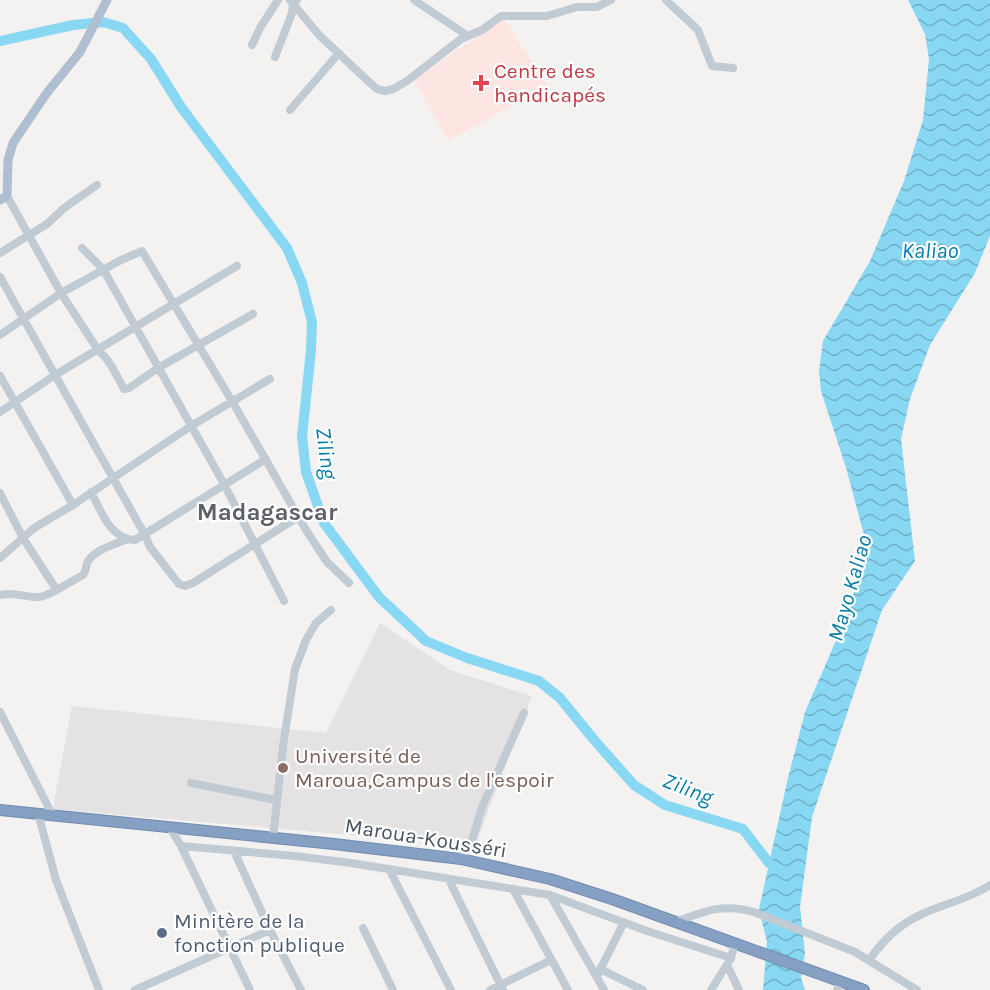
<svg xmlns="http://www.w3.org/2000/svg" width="990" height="990" font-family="Karla,sans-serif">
<defs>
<pattern id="water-waves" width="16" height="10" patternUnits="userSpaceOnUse" patternTransform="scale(1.5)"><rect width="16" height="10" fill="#88d7f3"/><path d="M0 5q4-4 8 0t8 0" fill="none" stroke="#71b1c8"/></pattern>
</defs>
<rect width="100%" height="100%" fill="#f4f1f1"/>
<path fill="#e5e2e3" d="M380,623L450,670L532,696L475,846L54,809V802L72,706L326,733Z"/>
<path fill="#fde6e2" d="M504,19L548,86L448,141L414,79Z"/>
<path fill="url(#water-waves)" d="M908,0H990V236L975,273L930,345L910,399L901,439L915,561L882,610L812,817L800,907L805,953L801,978L805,990H763L767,942L759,909L787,782L805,712L844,622L868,550L847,471L821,391L819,371L823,341L870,261L904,181L923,120L929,59L925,34Z"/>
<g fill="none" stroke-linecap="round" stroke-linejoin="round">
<path stroke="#88d7f3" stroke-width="10" d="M0,41L73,25L103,22L123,28L151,59L181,107L287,248L302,283L312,322L311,350L302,436L306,472L324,523L379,597L426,641L467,658L539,681L560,698L595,741L634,785L665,805L743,829L769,863"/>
<defs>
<path id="highway" d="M0,810L334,844L461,859L550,879L612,899L864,990"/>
</defs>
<use href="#highway" stroke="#718baf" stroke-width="12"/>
<path stroke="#c1cbd4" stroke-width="8" d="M290,0L319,35L368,81L377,89L385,91L393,89L407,81L461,39L482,30L501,16H547L577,7H597L611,0
M414,0L468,36
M666,0L698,30L712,66L733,68
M252,45L260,28L278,0
M275,57L292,13L293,3L297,0
M290,110L339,53
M7,196L61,293L98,350C111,361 116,375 124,389L129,388L158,368L253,314
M82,248L103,269L224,484L284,601
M0,253L47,224L64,208L97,185
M0,277L145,535L150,547L179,584L185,586L193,583L298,517
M0,335L61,293L121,260L142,251L232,401L306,530L327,562L349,583
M0,376L73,505
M0,412L55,375L237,266
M91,492C101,511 110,539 135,540L266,459
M0,493L23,538L56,589
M0,558L34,528L73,505L191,426L270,379
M0,595C14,591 25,598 39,597C48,597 73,580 83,575C87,570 85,567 88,561C95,550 115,544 127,539
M0,712L53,816
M191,783L276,800
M38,813L56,880L99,990
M170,828L181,846L250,990
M273,838L283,746L295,669L306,640L316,623L331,610
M181,846L295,856L351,863L550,895L647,931L731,958
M234,851L270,930L301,990
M461,859L472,840L483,805L524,713
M389,869L451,990
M449,880L503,990
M513,889L568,990
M550,895L604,990
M676,922C705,911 723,903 754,912L855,952L917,990
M363,928L393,990
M870,959C883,940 900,924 922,914C944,904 969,899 990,885
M727,965L739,990
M600,969L643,990
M597,976L624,922
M135,990L270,930
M490,990L551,960
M711,990L731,958L735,943
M837,990L841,982"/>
<path stroke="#afbfd1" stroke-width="9" d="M0,200L7,196L8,160L13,143L46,94L80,52L107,0"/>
<use href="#highway" stroke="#86a0c3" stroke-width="10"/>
</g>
<path fill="#e0444e" stroke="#fff" stroke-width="2" d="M478 74h6v6h6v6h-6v6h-6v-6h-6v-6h6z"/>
<circle fill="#8d6e63" stroke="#fff" stroke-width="2" cx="283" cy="768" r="6"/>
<circle fill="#5c6f8a" stroke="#fff" stroke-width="2" cx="162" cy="933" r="6"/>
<g text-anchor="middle" stroke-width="4.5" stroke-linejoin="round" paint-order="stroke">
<g font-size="21" fill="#be3a42" stroke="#fff" text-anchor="start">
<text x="494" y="78">Centre des<tspan x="494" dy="24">handicapés</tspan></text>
</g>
<g font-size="21" fill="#785e54" stroke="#fff" text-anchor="start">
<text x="295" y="763">Université de<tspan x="295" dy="24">Maroua,Campus de l'espoir</tspan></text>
</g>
<g font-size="21" fill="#475360" stroke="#fff">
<text transform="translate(426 838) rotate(9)" y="7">Maroua-Kousséri</text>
</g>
<g font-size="21" fill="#4e5e75" stroke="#fff" text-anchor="start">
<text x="174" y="928">Minitère de la<tspan x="174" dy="24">fonction publique</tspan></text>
</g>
<g font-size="22" font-style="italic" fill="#047da8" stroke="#fff">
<text x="930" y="258">Kaliao</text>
<text transform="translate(327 453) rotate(83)" y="8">Ziling</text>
<text transform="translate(849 588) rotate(-74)" y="8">Mayo Kaliao</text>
<text transform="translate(688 788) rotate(22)" y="8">Ziling</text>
</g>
<g font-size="24" font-weight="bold" fill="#5d6167" stroke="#fff">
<text x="267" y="520">Madagascar</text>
</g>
</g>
</svg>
